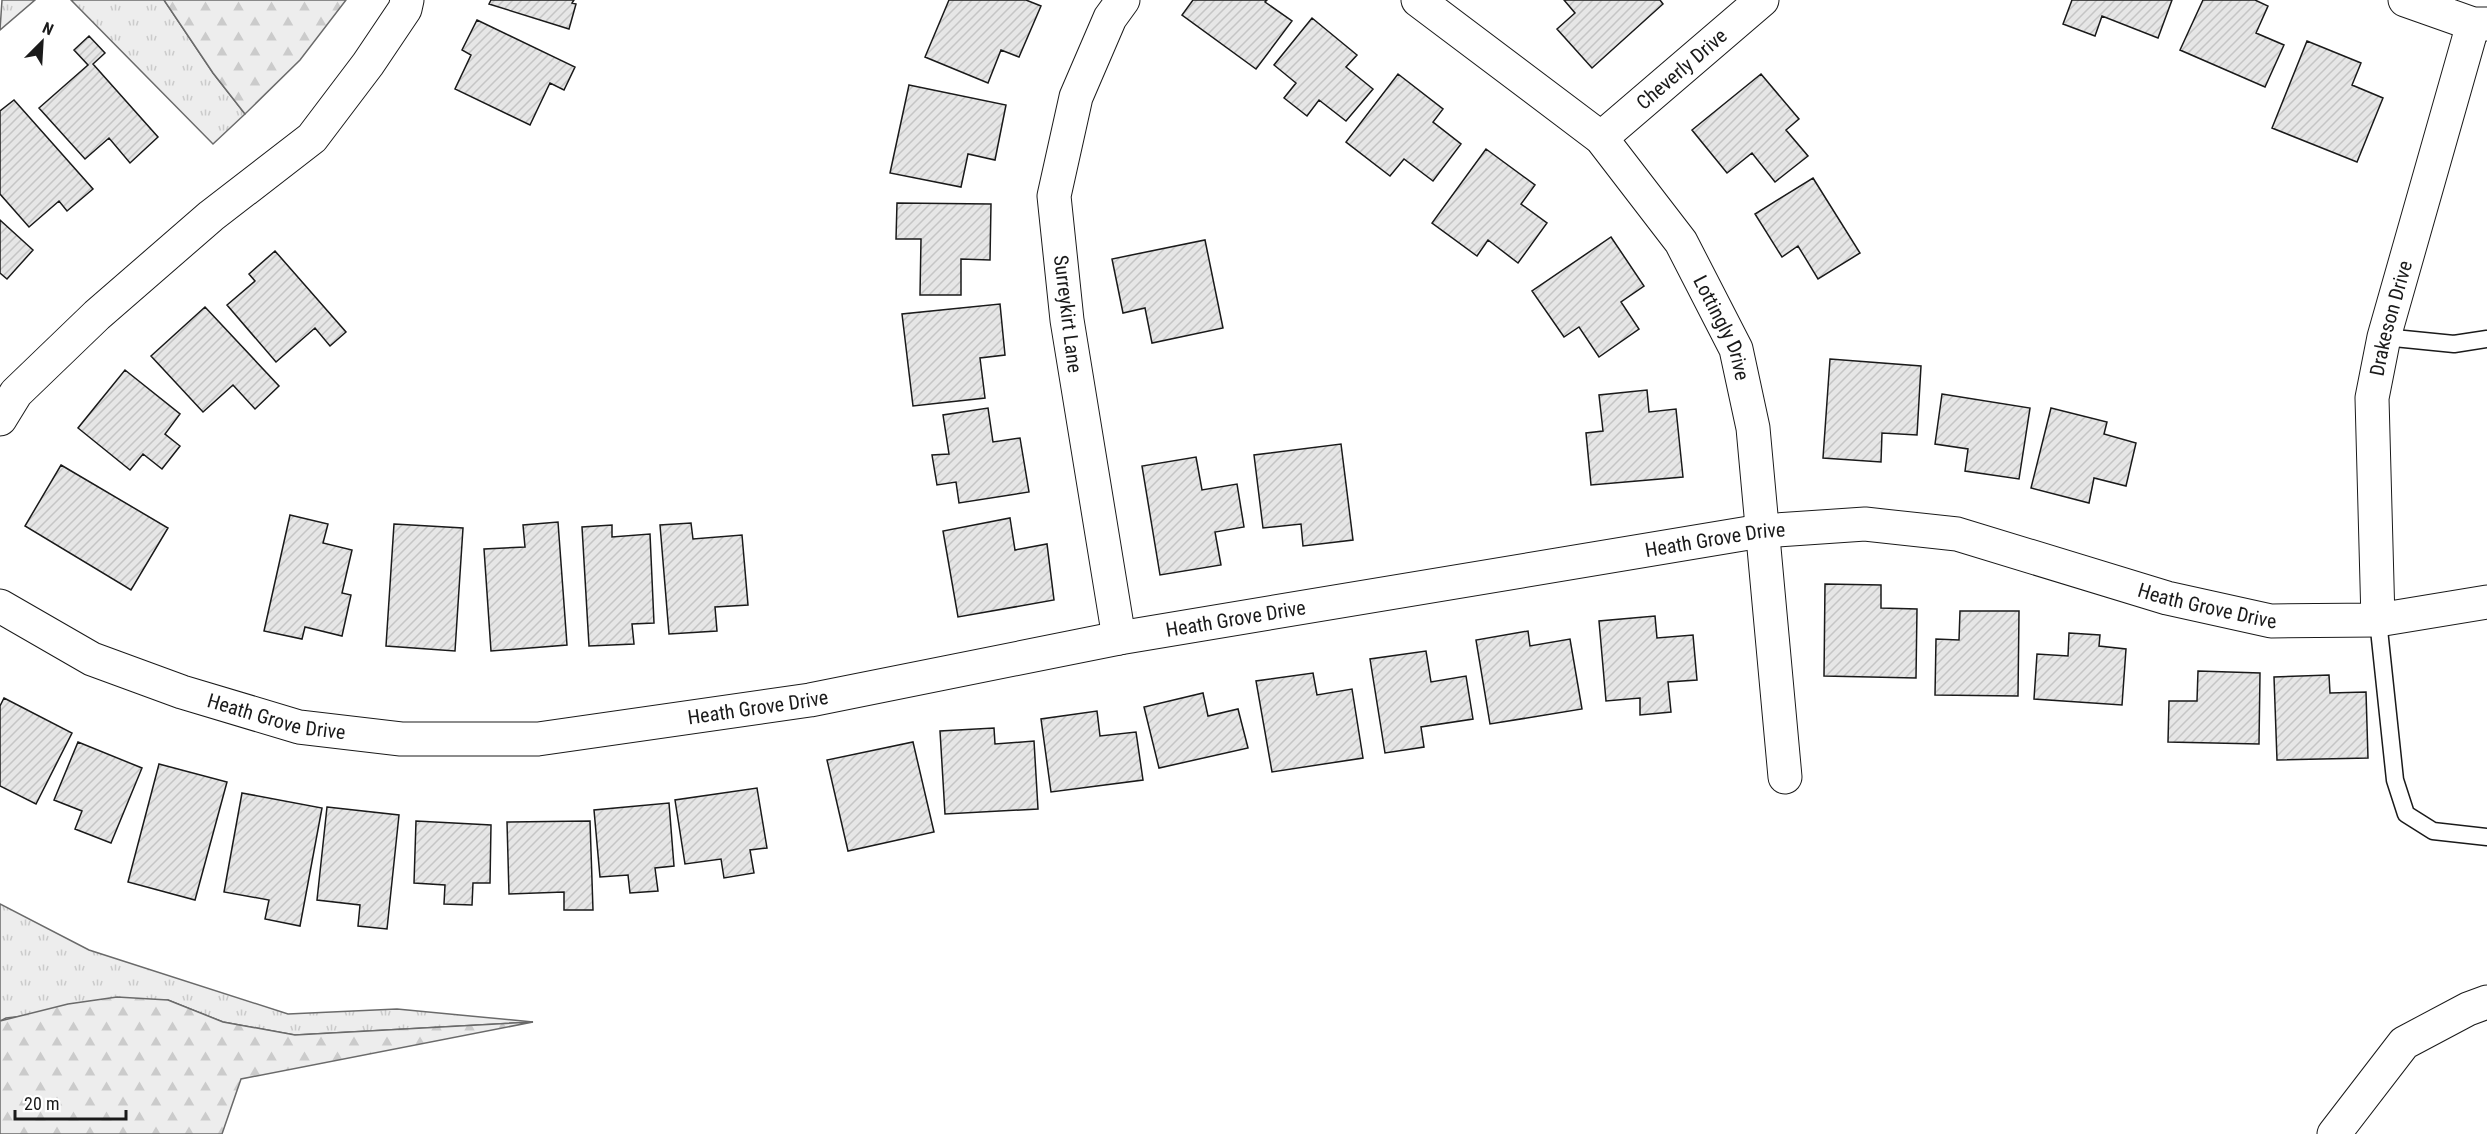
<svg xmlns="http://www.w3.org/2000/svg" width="2487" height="1134" font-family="'Roboto Condensed',sans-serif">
<defs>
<pattern id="grass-tufts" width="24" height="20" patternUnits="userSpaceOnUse" patternTransform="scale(1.5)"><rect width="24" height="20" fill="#ededed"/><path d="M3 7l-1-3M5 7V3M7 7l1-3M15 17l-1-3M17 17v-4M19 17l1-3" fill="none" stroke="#cbcbcb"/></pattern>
<pattern id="forest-firs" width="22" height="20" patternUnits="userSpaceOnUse" patternTransform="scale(1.5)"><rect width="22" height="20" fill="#ededed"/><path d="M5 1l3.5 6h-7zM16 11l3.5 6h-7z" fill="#cbcbcb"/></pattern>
<pattern id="building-hatch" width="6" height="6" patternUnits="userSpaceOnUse" patternTransform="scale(1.5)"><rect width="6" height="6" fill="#e6e6e6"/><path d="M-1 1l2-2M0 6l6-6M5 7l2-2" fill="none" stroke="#c5c5c5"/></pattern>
</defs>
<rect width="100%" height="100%" fill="#fff"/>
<path fill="url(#grass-tufts)" stroke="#6a6a6a" stroke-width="1.5" d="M2,0H35L0,30Z
M71,0H164L213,73L245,114L213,144Z
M0,904L89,950L288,1014L397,1009L533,1022L295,1035L223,1022L168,1000L6,1018L0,1021Z"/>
<path fill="url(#forest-firs)" stroke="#6a6a6a" stroke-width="1.5" d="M164,0H346L300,60L245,114L213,73Z
M117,997L168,1000L223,1022L295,1035L533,1022L241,1079L222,1134H0V1021L68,1004Z"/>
<path fill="url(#building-hatch)" stroke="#1a1a1a" stroke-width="1.5" d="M491,0H574L572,3L576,4L569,29L489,4Z
M949,0H1026L1041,6L1019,57L1001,50L988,83L925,57Z
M1193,0H1267L1265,2L1292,21L1256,69L1182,15Z
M1564,0H1660L1663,4L1592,68L1557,29L1575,13Z
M2072,0H2172L2158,38L2102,16L2095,36L2063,24Z
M2203,0H2255L2268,6L2256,33L2284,45L2265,87L2180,50Z
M1312,18L1357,55L1346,67L1373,89L1346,121L1319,100L1307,116L1284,98L1296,83L1274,65Z
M477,20L575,67L564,90L550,83L530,125L455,89L471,55L462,50Z
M89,36L105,53L93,64L158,137L130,163L109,138L85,159L39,108L88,65L74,50Z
M2307,41L2361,63L2352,85L2383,98L2357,162L2272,128Z
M1398,74L1443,109L1433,122L1461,144L1433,181L1404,159L1390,176L1346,142Z
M1761,74L1799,119L1786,130L1808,156L1775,182L1752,153L1727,173L1692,130Z
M909,85L1006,105L995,160L968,154L961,187L890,173Z
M14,100L93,189L67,211L59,201L29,227L0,194V111Z
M1486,149L1535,185L1521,204L1547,223L1518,263L1488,240L1477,256L1432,223Z
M1813,178L1860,253L1818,279L1798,246L1782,257L1755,214Z
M897,203L991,204L990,260L961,259V295H920L921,239H896Z
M0,220L33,250L7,279L0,273Z
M1611,237L1644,286L1621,302L1639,329L1599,357L1579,327L1564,337L1532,291Z
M1205,240L1223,328L1152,343L1145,308L1123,313L1112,259Z
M275,251L346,332L330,346L315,328L276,362L227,305L255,281L249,274Z
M1000,304L1005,355L980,358L985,398L913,406L902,314Z
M205,307L279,386L255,409L233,385L203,412L151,356Z
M1830,359L1921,366L1917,435L1882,433L1881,462L1823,458Z
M125,370L180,414L165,434L180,446L162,469L143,454L130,470L78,428Z
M1647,390L1649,412L1676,409L1683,477L1591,485L1586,433L1603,431L1599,395Z
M1942,394L2030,408L2019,479L1965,471L1968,449L1935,444Z
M988,408L993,442L1020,438L1029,492L959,503L956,482L937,485L932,455L949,454L943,415Z
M2051,408L2107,422L2104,434L2136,443L2126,486L2094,478L2089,503L2031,488Z
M1341,444L1353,540L1303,546L1301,524L1263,528L1254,455Z
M1196,457L1202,490L1237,484L1244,527L1215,532L1221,565L1160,575L1142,466Z
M61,465L168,528L131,590L25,526Z
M290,515L328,524L323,543L352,550L342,593L351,595L342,636L305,627L302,639L264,631Z
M1010,518L1015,550L1047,544L1054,600L958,617L943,531Z
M558,522L567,645L491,651L484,549L525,547L523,525Z
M691,523L693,539L742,535L748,605L715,607L717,631L669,634L660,525Z
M394,524L463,528L455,651L386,646Z
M612,525V537L650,534L654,623L632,624L634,644L589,646L582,527Z
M1825,584L1881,585V608L1917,609L1916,678L1824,676Z
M1960,611H2019L2018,696L1935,695L1936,639L1959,640Z
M1655,616L1657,638L1693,635L1697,680L1668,682L1671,712L1640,715V698L1606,701L1599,621Z
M1528,631L1530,646L1570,639L1582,709L1490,724L1476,640Z
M2069,633L2100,635L2099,646L2126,649L2122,705L2034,699L2037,654L2068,656Z
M1426,651L1431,682L1466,676L1473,719L1421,727L1424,747L1385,753L1370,659Z
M2198,671L2260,673L2259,744L2168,742L2169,701H2197Z
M1313,673L1317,695L1352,689L1363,758L1272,772L1256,681Z
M2329,675L2330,693L2366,692L2368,758L2277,760L2274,677Z
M1203,693L1208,716L1238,709L1248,748L1159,768L1144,707Z
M4,698L72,733L36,804L0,786V706Z
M1097,711L1100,736L1136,732L1143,780L1051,792L1041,719Z
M994,728L995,744L1034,741L1038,809L945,814L940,731Z
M78,742L142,768L111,843L75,829L82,811L54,800Z
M913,742L934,832L848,851L827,760Z
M159,764L227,782L195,900L128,882Z
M757,788L767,848L750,850L754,873L724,878L721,859L685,864L675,800Z
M242,793L322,808L300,926L265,919L269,900L224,892Z
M669,803L674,866L655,868L658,891L630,893L628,875L600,877L594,810Z
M327,807L399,815L387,929L358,926L360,905L317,900Z
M416,821L491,825L490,883H473L472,905L444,904L445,885L414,883Z
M590,821L593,910H564V892L509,894L507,822Z"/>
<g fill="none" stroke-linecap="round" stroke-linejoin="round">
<defs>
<path id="service" d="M2384,337L2454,344L2487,339
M2378,620L2395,780L2406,814L2433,831L2487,837"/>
<g id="minor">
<path id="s1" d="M1418,0L1601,138L1681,242L1736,349L1753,428L1785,777"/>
<path d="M2405,0L2473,24H2487"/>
<path id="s2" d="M1601,138L1762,0"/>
<path d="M0,419L16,393L97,315L211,216L312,138L368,64L405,9L407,0"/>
<path id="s3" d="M0,606L92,659L182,692L299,727L401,739H538L810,700L1119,638L1761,531L1865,524L1957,534L2167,598L2271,621L2378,620L2487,602"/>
<path id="s4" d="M2378,620L2372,398L2384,337L2473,24"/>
<path d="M1119,638L1067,320L1054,196L1076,97L1110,18L1123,0"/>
<path d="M2334,1134L2404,1043L2468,1009L2487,1002"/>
</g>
</defs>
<use href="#service" stroke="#1a1a1a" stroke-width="19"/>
<use href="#minor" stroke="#1a1a1a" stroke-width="35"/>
<use href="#service" stroke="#fff" stroke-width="16"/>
<use href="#minor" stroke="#fff" stroke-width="33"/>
</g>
<g text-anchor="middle" stroke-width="4.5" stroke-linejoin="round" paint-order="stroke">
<g font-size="20" fill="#1a1a1a" stroke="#fff">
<text dy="7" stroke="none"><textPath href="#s2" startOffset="106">Cheverly Drive</textPath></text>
<text transform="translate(1068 314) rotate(83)" y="7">Surreykirt Lane</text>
<text dy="7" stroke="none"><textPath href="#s4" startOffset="304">Drakeson Drive</textPath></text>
<text dy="7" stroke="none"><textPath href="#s1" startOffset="456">Lottingly Drive</textPath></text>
<text dy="7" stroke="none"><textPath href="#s3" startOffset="1758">Heath Grove Drive</textPath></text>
<text dy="7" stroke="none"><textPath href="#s3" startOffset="2262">Heath Grove Drive</textPath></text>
<text dy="7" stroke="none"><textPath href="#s3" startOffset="1272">Heath Grove Drive</textPath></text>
<text dy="7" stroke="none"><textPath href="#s3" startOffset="786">Heath Grove Drive</textPath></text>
<text dy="7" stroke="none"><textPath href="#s3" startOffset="300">Heath Grove Drive</textPath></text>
</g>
</g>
<g transform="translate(42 42) rotate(24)" stroke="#ffffff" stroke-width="4.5" paint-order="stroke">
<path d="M0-4.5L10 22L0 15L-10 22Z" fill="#1a1a1a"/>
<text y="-9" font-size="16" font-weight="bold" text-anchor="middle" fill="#1a1a1a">N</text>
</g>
<path d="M15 1110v9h111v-9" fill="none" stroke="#1a1a1a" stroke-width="3"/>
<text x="24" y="1110" font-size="18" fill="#1a1a1a" stroke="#ffffff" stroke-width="4.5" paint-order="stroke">20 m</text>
</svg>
